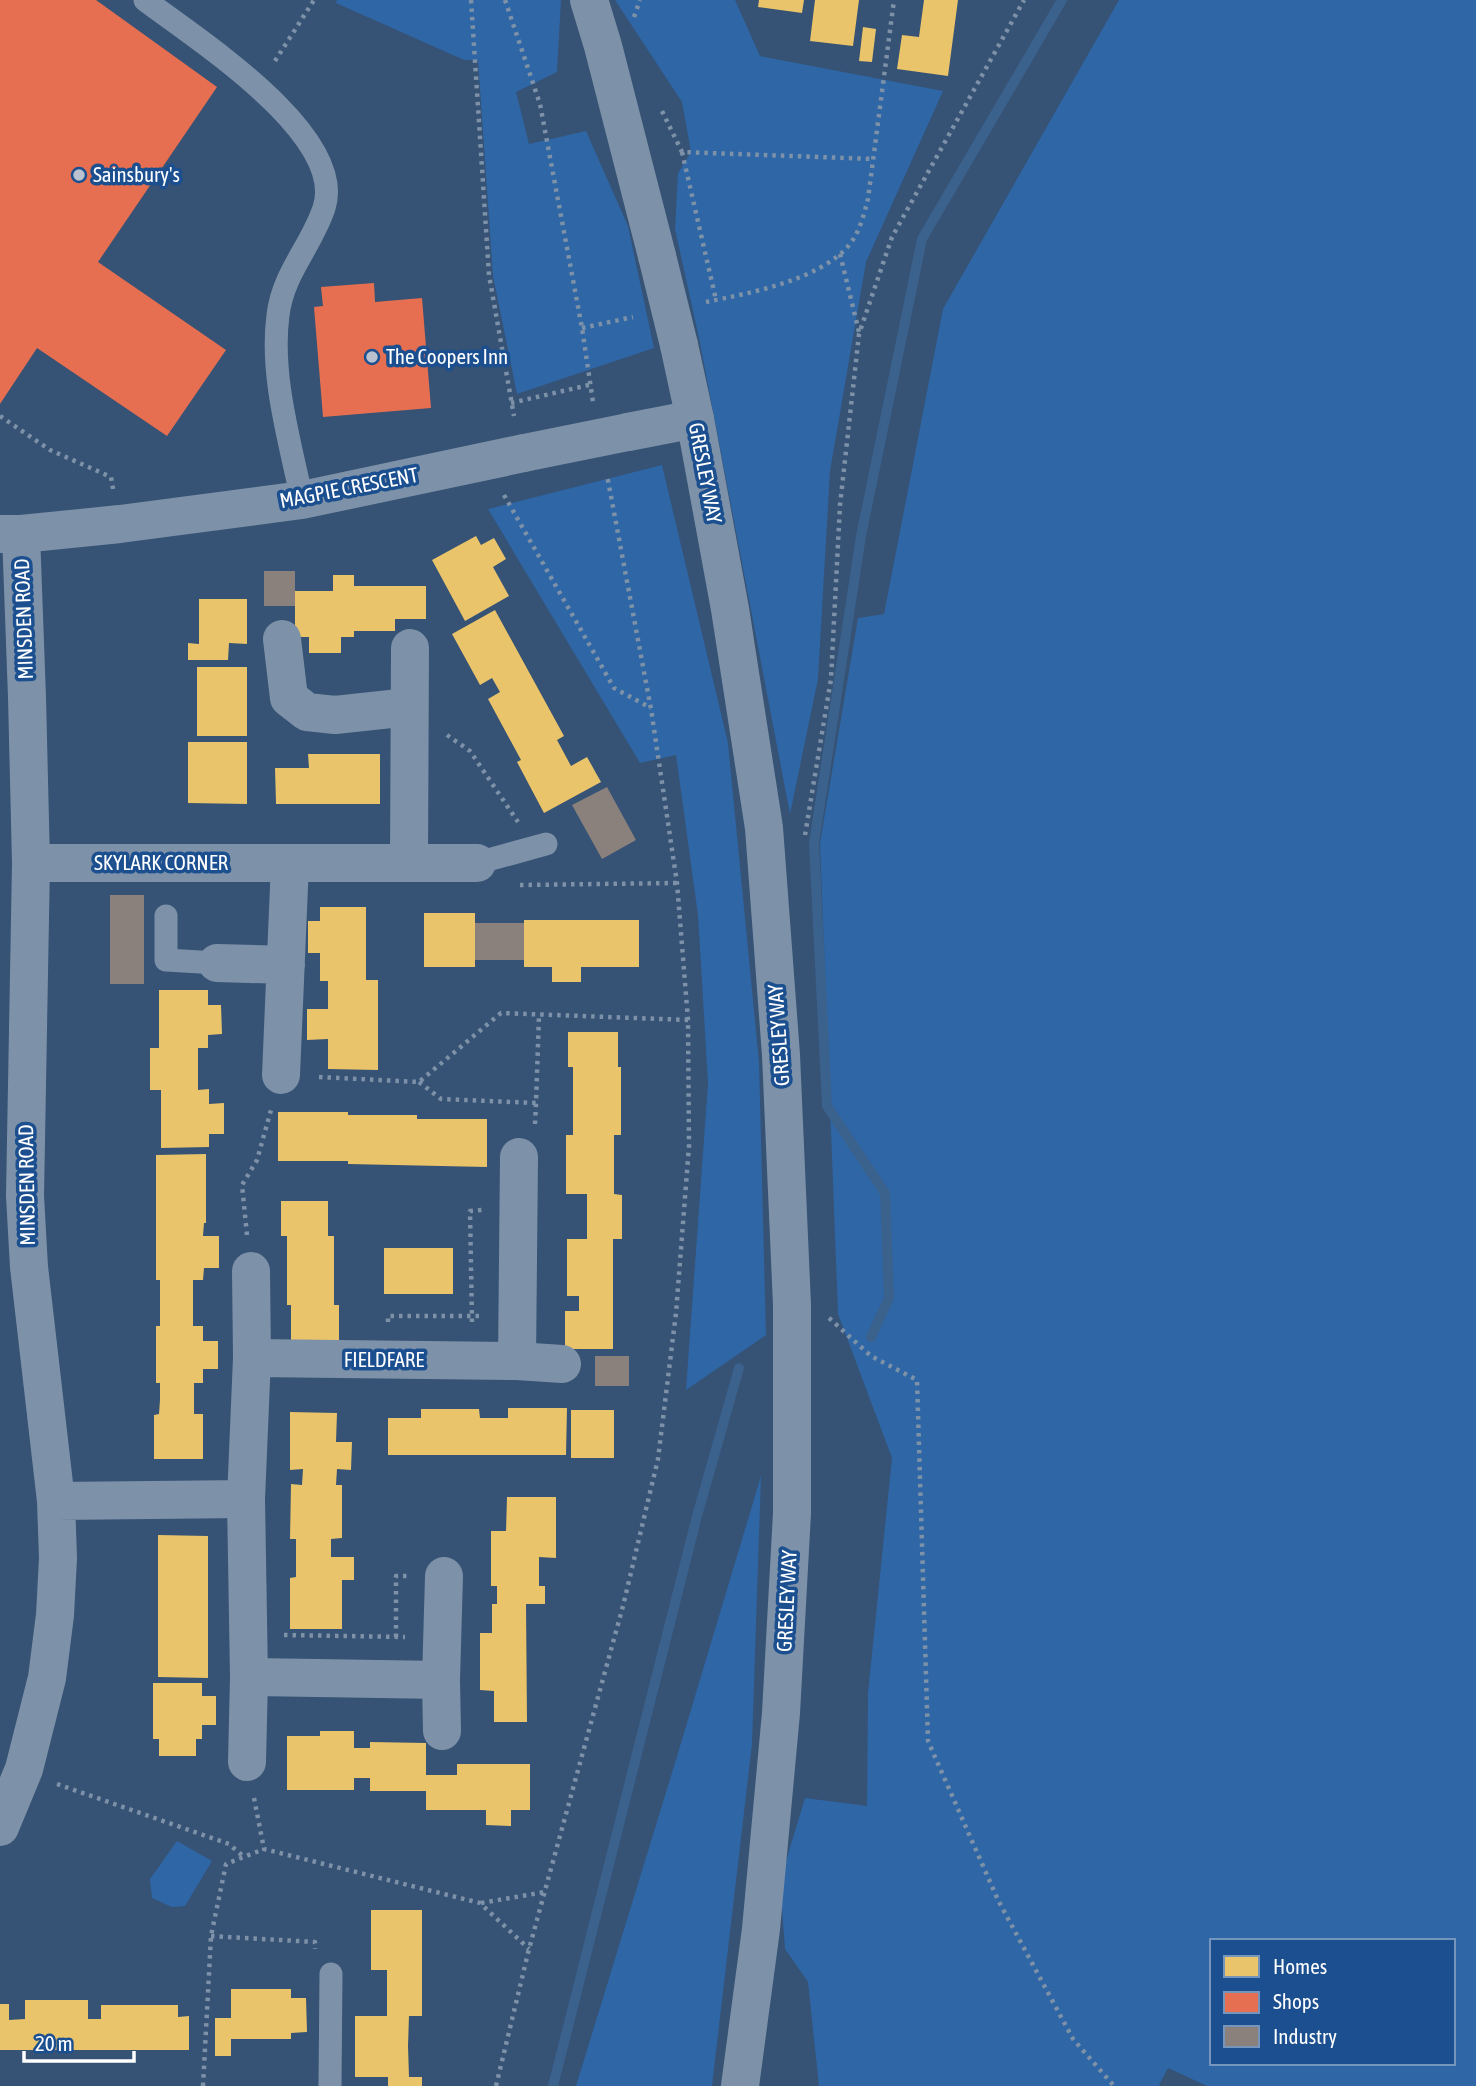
<svg xmlns="http://www.w3.org/2000/svg" width="1476" height="2086" font-family="'Asap Condensed',sans-serif">
<rect width="100%" height="100%" fill="#365274"/>
<path fill="#2f66a5" fill-rule="evenodd" d="M337,0H561L557,72L516,92L529,144L586,131L628,226L654,348L517,394L493,276L478,60H464L336,3Z
M615,0H735L760,56L943,91L866,262L830,471L818,679L790,814L699,338L675,229L678,173L691,152L682,102Z
M1119,0H1476V2086H1207L1168,2068L1159,2085L1161,2086H819L808,1982L785,1949L780,1881L805,1798L867,1806L868,1693L892,1458L838,1314L820,843L858,618L884,614L943,309ZM1212,1941H1453V2063H1212Z
M662,465L728,743L759,1062L766,1335L686,1390L708,1083L698,915L676,755L640,763L488,509Z
M761,1476L752,1744L712,2086H576L675,1763Z
M177,1841L212,1861L185,1906L172,1907L152,1898L150,1879Z"/>
<path fill="#e9c46a" d="M759,0H804L802,13L758,7Z
M815,0H859L853,46L810,41Z
M924,0H958L948,76L897,69L902,35L919,37Z
M863,27L876,29L872,62L859,61Z
M476,536L481,545L494,538L506,559L493,567L509,596L465,621L432,560Z
M333,575H354V586H426V619H395V631H354V637H341V653H309V637H295V591H333Z
M199,599H247V644L229,643L228,660H188V643L199,644Z
M495,610L564,736L557,740L571,766L587,757L601,782L544,813L517,762L521,760L488,699L500,692L492,678L480,685L452,634Z
M197,667H247V736H197Z
M188,742H247V804L188,803Z
M308,754H380V804H276L275,768H309Z
M320,907H366V980H378V1070L328,1069V1039L307,1040V1009H328V981H320V953H308V921H320Z
M424,913H475V967H424Z
M524,920H639V967H581V982H552V967H524Z
M159,990H208V1005H221L222,1034L208,1035V1048H198V1090L209,1089V1104L224,1103V1134H209V1147L161,1148V1090H150V1048H159Z
M568,1032H618V1067H621V1135H614V1194L622,1195V1239H613V1349H565V1311H579V1296H567V1239H587V1194H566V1135H573V1067H568Z
M278,1112H348V1115H417V1119H487V1167L348,1164V1161H278Z
M206,1154V1223H204L203,1236H219V1268H204L203,1280H193V1326H203V1341H218V1369H203V1383H194V1414H203V1459H154V1415L159,1414L160,1400V1383H156V1326H160V1280H156V1155Z
M281,1201H328V1236H334V1305H339V1342H291V1305H287V1236H281Z
M384,1248H453V1294H384Z
M508,1408H567L566,1455H388V1418H421V1409H479L480,1418H508Z
M571,1410H614V1458H571Z
M290,1412L337,1413L336,1442H352L351,1470L337,1469L336,1485H342V1538L331,1539V1557H354V1580H342V1629H290V1578L296,1577V1539H290L291,1484L302,1485L303,1469L290,1470Z
M507,1497H556V1558L539,1557V1586H545V1604H526L527,1722H494V1691L480,1690V1633H492V1604H497V1586H491V1531H506Z
M158,1535L208,1536V1678L158,1677Z
M153,1683H202V1696H216V1725H202V1739H196V1756H159V1739H153Z
M320,1731H354V1748H370V1742L426,1743V1775H457V1764H530V1810H511V1826L486,1825V1810H426V1791H370V1778H354V1790H287V1736H320Z
M371,1910H422V2016H409L408,2046L409,2077H422V2086H388V2077H355V2016H387V1970H371Z
M231,1989H291V1998H306L307,2032L291,2033V2039H231V2056H215V2018H231Z
M25,2000H88V2019H101V2005H178V2017L189,2016V2050H0V2004H9V2020L25,2019Z"/>
<path fill="#e76f51" d="M0,0H96L217,87L98,262L226,350L167,436L37,348L0,404Z
M374,283L375,302L422,298L431,408L323,417L314,307L323,306L321,287Z"/>
<path fill="#8a817c" d="M264,571H295V606H264Z
M607,787L636,840L602,859L572,805Z
M110,895H144V984H110Z
M475,923H524V960H475Z
M595,1356H629V1386H595Z"/>
<g fill="none" stroke-linecap="round" stroke-linejoin="round">
<path stroke="#3b618d" stroke-width="10" d="M871,1337L889,1298L885,1193L827,1106L814,843L861,536L922,239L1062,0
M553,2086L697,1516L739,1368"/>
<path stroke="#7d92a8" stroke-width="4.5" stroke-dasharray="3.5 5" stroke-linecap="butt" d="M471,0L489,275L514,416
M505,0L540,104L582,328L593,402
M634,17L640,0
M275,61L314,0
M662,111L682,152L873,159
M682,152L716,300
M840,254L859,332
M706,302C750,293 821,280 850,244C860,231 864,214 868,199L894,0
M582,328L633,317
M511,403L589,385
M0,416L50,450L111,477L113,489
M504,495L614,688L651,708
M447,735L470,751L518,822
M805,835L831,679L840,505L859,334L892,237L1024,0
M520,885L677,883
M319,1077L419,1082L501,1013L688,1020
M419,1082L441,1099L536,1103L539,1015
M535,1124L536,1103
M247,1235L242,1185L257,1160L271,1110
M829,1318L871,1356L917,1380L928,1741L998,1900L1073,2039L1114,2086
M388,1322V1316H481
M472,1322L470,1211L482,1210
M284,1635L405,1637
M396,1637V1576H407
M57,1784L229,1844L244,1857
M254,1798L264,1849L480,1903L529,1949
M481,1903L545,1892
M211,1936L315,1942V1949
M203,2086L211,1936L226,1864L264,1849
M496,2086L529,1949L623,1606L658,1459L676,1313L689,1146L688,1020L677,883L651,709L607,475"/>
<path stroke="#7d92a8" stroke-width="23" d="M145,0C195,38 348,135 324,208C311,247 283,273 278,315C270,376 290,441 302,500
M477,863L546,844
M166,916V960L217,963
M330,2086L331,1974"/>
<path stroke="#7d92a8" stroke-width="38" d="M628,432L695,419
M0,534H21L120,524L302,500L524,453
M282,639L289,698L307,712L335,715L409,707
M409,862L410,648
M31,863H477
M217,963L286,965
M281,1075L290,863
M252,1358L517,1361L562,1364
M517,1361L519,1157
M246,1499L252,1358L251,1271
M56,1501L246,1499L249,1677L247,1762
M249,1677L441,1680
M442,1731L441,1680L444,1576
M0,1827L24,1769L47,1678L55,1615L58,1558L56,1501L29,1267L25,1196L31,863L27,697L21,534"/>
<path stroke="#7d92a8" stroke-width="38" d="M589,0L603,46L657,256
M679,345L695,419L730,609L764,828L781,1055L792,1305V1513L781,1713L761,1929L740,2086"/>
<path stroke="#7d92a8" stroke-width="38" d="M524,453L628,432"/>
<path stroke="#7d92a8" stroke-width="38" d="M657,256L679,345"/>
</g>
<g fill="#b9c2ce" stroke="#1b4f8f" stroke-width="2.5">
<circle cx="79" cy="175" r="7"/>
<circle cx="372" cy="357" r="7"/>
</g>
<g text-anchor="middle" stroke-width="7" stroke-linejoin="round" paint-order="stroke">
<g font-size="21" fill="#fff" stroke="#1b4f8f" text-anchor="start">
<text x="93" y="182">Sainsbury's</text>
<text x="386" y="364">The Coopers Inn</text>
</g>
<g font-size="21" fill="#fff" stroke="#1b4f8f">
<text transform="translate(705 473) rotate(79)" y="7">GRESLEY WAY</text>
<text transform="translate(349 488) rotate(-11)" y="7">MAGPIE CRESCENT</text>
<text transform="translate(24 619) rotate(-92)" y="7">MINSDEN ROAD</text>
<text x="161" y="870">SKYLARK CORNER</text>
<text transform="translate(779 1035) rotate(-94)" y="7">GRESLEY WAY</text>
<text transform="translate(27 1185) rotate(-91)" y="7">MINSDEN ROAD</text>
<text x="384" y="1367">FIELDFARE</text>
<text transform="translate(787 1601) rotate(-87)" y="7">GRESLEY WAY</text>
</g>
</g>
<rect x="1210" y="1939" width="245" height="126" fill="#1b4f8f" stroke="#7695bc" stroke-width="2"/>
<rect x="1224" y="1956" width="35" height="21" fill="#e9c46a" stroke="#7695bc" stroke-width="2"/>
<text x="1273" y="1974" font-size="21" fill="#ffffff">Homes</text>
<rect x="1224" y="1992" width="35" height="21" fill="#e76f51" stroke="#7695bc" stroke-width="2"/>
<text x="1273" y="2009" font-size="21" fill="#ffffff">Shops</text>
<rect x="1224" y="2026" width="35" height="21" fill="#8a817c" stroke="#7695bc" stroke-width="2"/>
<text x="1273" y="2044" font-size="21" fill="#ffffff">Industry</text>
<path d="M24 2051v10h110v-10" fill="none" stroke="#ffffff" stroke-width="3.5"/>
<text x="35" y="2051" font-size="21" fill="#ffffff" stroke="#1b4f8f" stroke-width="5" paint-order="stroke">20 m</text>
</svg>
